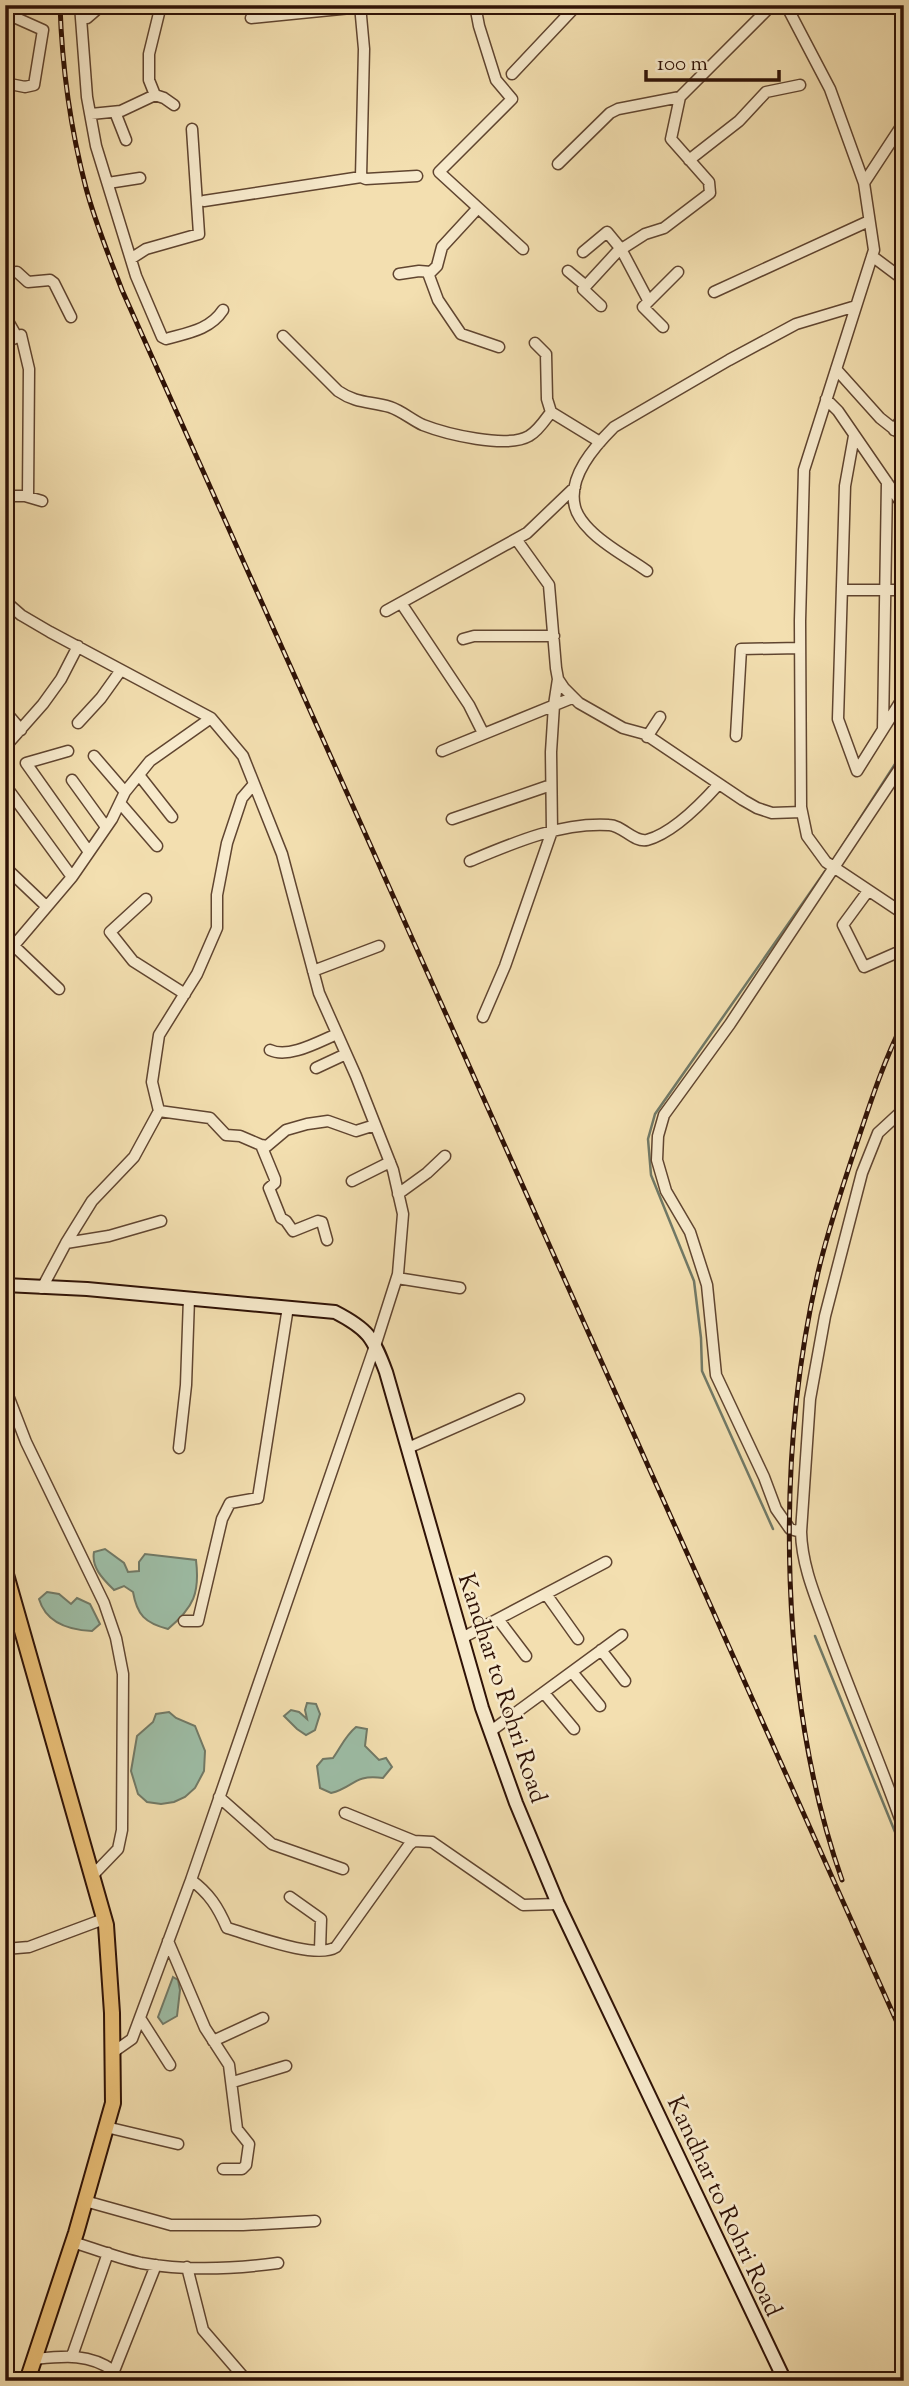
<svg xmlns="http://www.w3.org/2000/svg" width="909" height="2386" font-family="'Sorts Mill Goudy',serif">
<rect width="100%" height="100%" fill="#f3dfb0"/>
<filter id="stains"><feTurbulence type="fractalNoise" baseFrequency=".00286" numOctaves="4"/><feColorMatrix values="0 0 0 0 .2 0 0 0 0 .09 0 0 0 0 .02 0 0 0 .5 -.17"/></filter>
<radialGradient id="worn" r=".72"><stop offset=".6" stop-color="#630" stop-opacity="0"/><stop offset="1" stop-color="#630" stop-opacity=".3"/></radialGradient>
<path fill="#9dbda6" stroke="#717966" stroke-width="2" d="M105,1549L124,1563L128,1572L139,1571V1562L145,1554L196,1560C200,1593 194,1607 168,1629C145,1623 137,1615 133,1592L124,1586L114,1590C104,1580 91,1568 94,1552Z
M47,1592L59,1594L71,1604L77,1598L90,1604L100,1624L92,1631C69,1630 46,1623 39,1599Z
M307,1703L316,1704L320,1714L315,1730L306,1735L297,1729L284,1716L291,1710L299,1712L307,1719L305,1710Z
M169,1712L176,1718L195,1726L205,1751L204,1771L195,1788L185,1797L174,1802L161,1804L147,1802L138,1794L131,1771L137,1736L153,1722L156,1714Z
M356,1727L367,1729L365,1746L379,1760L386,1758L392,1767L383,1778C353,1774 355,1787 331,1793L320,1788L317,1766L323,1759L333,1758C341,1747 345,1736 356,1727Z
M173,1977L178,1980L180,1990L177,2016L163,2024L158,2017Z"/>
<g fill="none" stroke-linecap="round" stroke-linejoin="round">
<path stroke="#717966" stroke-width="2.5" d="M832,862L904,750
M773,1529L702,1371L701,1338L694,1281L651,1175L648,1139L655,1114L828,867
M815,1636L904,1854"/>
<defs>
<path id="street" d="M80,5L87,97L96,146L136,276L162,337L166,339C187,333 210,330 223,310
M360,5L364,49L361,177
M475,5L479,26L496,80L512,99L439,172L523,249
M669,5H670
M786,5L830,89L864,183L874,250L804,470L800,621L801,807L807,836L826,862L904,914
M5,13L43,30L34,85L25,87L5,83
M82,18H87L102,5
M251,18L361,7
M512,74L577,5
M155,95L149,80V54L161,5
M115,112L126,140
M91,114L121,111L155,95L164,98L174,105
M689,160L739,121L766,92L800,85
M558,164L610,113L618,109L680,97
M108,183L140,178
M864,183L904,122
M204,201L361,177L366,179L417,176
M583,252L607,232L621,249L648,300
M872,256L904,280
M132,258L146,249L199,234L192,129
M568,271L586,286
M5,273L17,272L28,282L50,280L54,283L71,317
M428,273L438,300L461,334L499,347
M399,274L419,271L431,272L437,266L442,247L477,209
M714,292L869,221
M601,306L583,289L617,252L645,234L664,228L710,193L709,182L671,139L680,97L772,5
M5,316L17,337
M663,327L643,307L678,272
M283,336L338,391C357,404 370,401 390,407C402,411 412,420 423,425C446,434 507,449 529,436C538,431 545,420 551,412
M5,343L21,335L29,369L28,497
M535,343L546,354L547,399L551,412L600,442
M836,369L880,418L904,437
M826,399L838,411L904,507
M894,430L904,415
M854,436L845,486L838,719L857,771
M5,496H25L42,501
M516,539L549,585L556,668L558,679L564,688L579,703L623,728L645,734L743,800L757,808L772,813L802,812
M647,571C629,558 605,546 590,530C584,524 577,515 575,507C567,477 595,446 614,427L729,360L796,324L856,306
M842,590H904
M5,601L21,615L50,632L211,718L243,756L282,854L319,993L356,1076L393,1170L403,1214L398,1274L376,1343L191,1880L132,2039L112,2053
M401,603L469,705L483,733
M386,611L527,533L575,487
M463,639L474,636H554
M5,711L21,730
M78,723L101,698L121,670
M883,729L887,482
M736,736L741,649L800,648
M647,737L660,717
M5,747L43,704L61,679L78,646
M68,751L26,763L89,852
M442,751L572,698
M94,756L125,792
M904,762L730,1024L664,1115L658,1136L657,1160L666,1191L690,1232L707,1285L716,1375L764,1477L776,1509L790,1529L801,1532C802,1568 817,1600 829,1634C853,1700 881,1764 904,1830
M857,771L904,696
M139,775L172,817
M72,780L106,827
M5,785L72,877
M120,803L157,846
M452,819L551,785
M470,861C513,843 561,822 609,825C622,825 634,843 647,840C673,833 701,804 718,785
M5,867L46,906
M868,891L843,925L864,967L896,953
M146,899L110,932L133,961L185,994
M14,946L59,989
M5,956L72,877L112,819L125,792L150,761L211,718
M313,971L379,946
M483,1017L505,966L552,831L551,752L554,705L558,679
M270,1050C289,1059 320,1041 337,1034
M316,1068L346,1054
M159,1111L210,1118L226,1135L240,1136L261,1145L267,1146L286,1130L307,1124L328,1121L356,1131L375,1125
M261,1145L275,1179V1183L269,1188L281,1218L286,1221L293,1231L318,1221L322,1222L327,1240
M352,1181L390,1162
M398,1194L427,1173L445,1156
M66,1243L109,1236L161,1221
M397,1278L460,1288
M42,1288L66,1243L92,1201L134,1157L159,1111L152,1082L159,1035L197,974L217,928V895L227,843L242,798L254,784
M5,1394L9,1398L26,1442L104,1603L116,1638L123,1674L122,1830L118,1849L93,1875
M179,1448L186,1385L189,1298
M408,1448L519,1399
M801,1532L810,1399L825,1316L862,1173L878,1133L904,1109
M546,1594L578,1639
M498,1619L526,1656
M184,1621H198L222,1519L230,1503L258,1498L288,1307
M462,1638L606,1562
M601,1650L625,1681
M572,1672L600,1706
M544,1693L574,1729
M491,1731L622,1635
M219,1797L272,1844L343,1869
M345,1813L414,1841
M191,1880C209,1893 218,1907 227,1928C252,1935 316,1960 336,1947L409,1845L414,1841L432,1842L523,1905L558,1904
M290,1897L321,1919L320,1950
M168,1941L205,2028L229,2065L237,2129L249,2144L246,2165L242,2169H223
M5,1949L29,1947L104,1919
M140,2018L170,2065
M213,2041L263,2018
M233,2082L286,2066
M106,2127L178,2144
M85,2201L171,2225H243L315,2221
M73,2242C95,2249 118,2258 141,2263C185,2271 234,2269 278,2263
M187,2267L203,2330L247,2381
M72,2356L108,2253
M35,2359C64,2356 89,2353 114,2371L116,2381
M114,2371L156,2265"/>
<path id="secondary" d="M5,1285L87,1289L335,1312C368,1329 373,1337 386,1372L482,1708L516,1803L558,1904L785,2381"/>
<path id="primary" d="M5,1571L106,1925L112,2013L113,2103L76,2233L27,2381"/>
</defs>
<use href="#street" stroke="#604530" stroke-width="13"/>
<use href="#secondary" stroke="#2f1206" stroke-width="16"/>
<use href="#primary" stroke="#2f1206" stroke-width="18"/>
<use href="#street" stroke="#f7eacc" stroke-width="10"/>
<use href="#secondary" stroke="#f7eacc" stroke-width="12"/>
<use href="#primary" stroke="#eac078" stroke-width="14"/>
<defs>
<path id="rail" d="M60,5C62,67 70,127 86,188C95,222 109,256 122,290L904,2038
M842,1880C779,1700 775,1462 817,1277C826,1236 840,1195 853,1155C868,1110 882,1064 904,1021"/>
</defs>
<use href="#rail" stroke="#2f1206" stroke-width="5"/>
<use href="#rail" stroke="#f7eacc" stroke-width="2.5" stroke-dasharray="8" stroke-linecap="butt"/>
</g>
<g text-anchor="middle" stroke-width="5" stroke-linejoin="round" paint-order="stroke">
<g font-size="24" fill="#2f1206" stroke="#f7eacc">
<text transform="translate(503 1688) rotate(72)" y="8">Kandhar to Rohri Road</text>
<text transform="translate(725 2206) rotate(65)" y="8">Kandhar to Rohri Road</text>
</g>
</g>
<rect width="909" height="2386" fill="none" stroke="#f3dfb0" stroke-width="28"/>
<rect x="7" y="7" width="895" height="2372" fill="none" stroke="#2f1206" stroke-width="3.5"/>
<rect x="14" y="14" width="881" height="2358" fill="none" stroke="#2f1206" stroke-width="2"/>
<path d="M646 70v10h133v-10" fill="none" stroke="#2f1206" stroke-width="3.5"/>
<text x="657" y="70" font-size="21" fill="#2f1206" stroke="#f7eacc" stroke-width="5" paint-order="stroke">100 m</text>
<rect width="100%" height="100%" filter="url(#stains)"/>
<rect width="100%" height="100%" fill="url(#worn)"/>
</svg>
